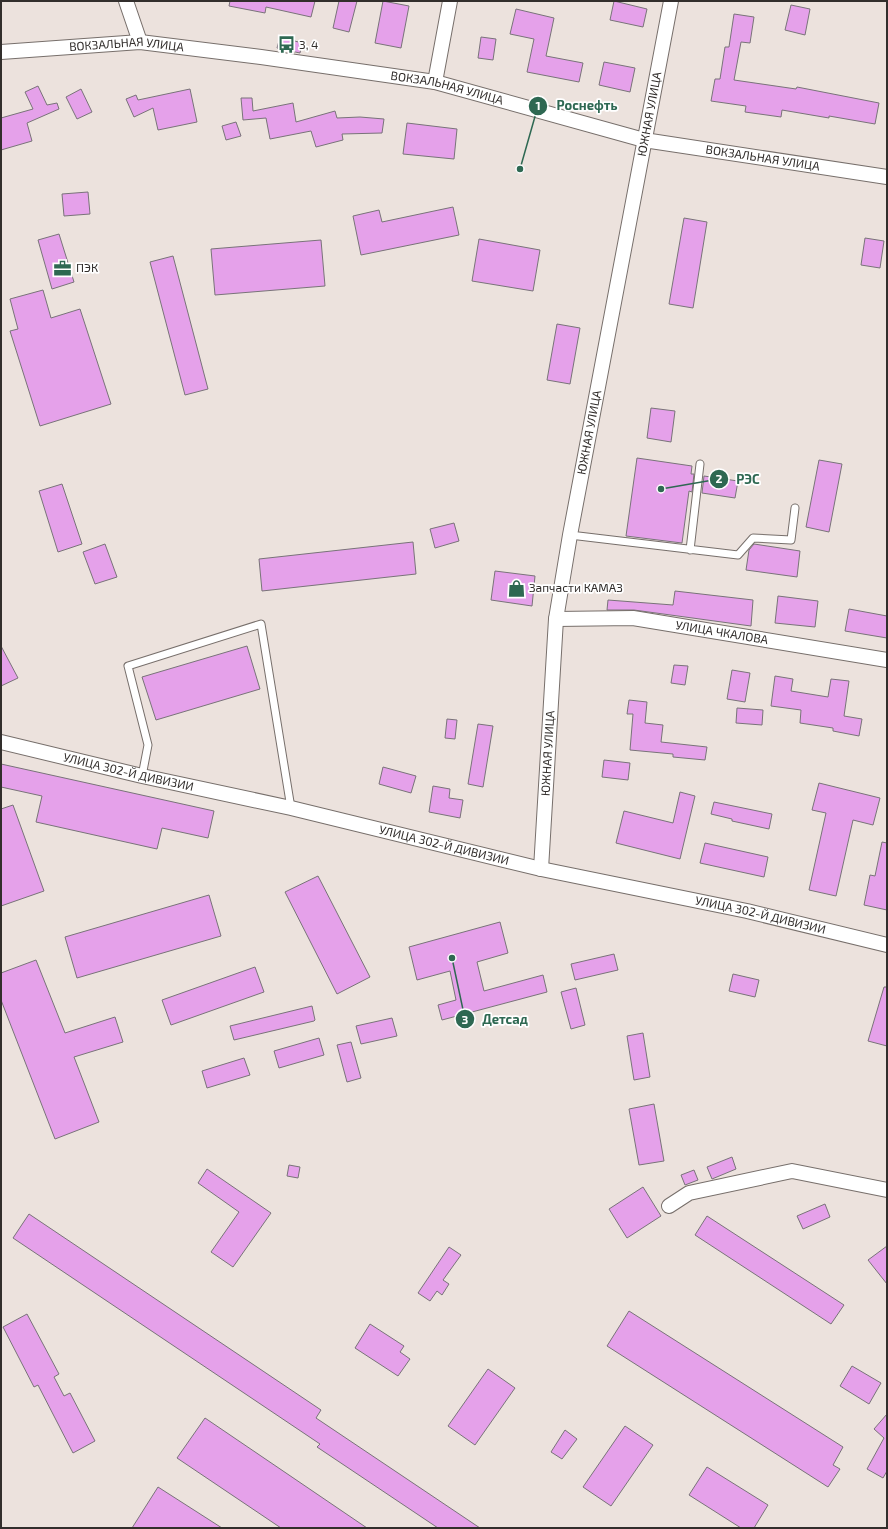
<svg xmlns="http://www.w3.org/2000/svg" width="888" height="1529" font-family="'Exo 2',sans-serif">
<rect width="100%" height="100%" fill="#ece2dd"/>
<path fill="#e5a1ea" stroke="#797379" d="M230,1H315L311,17L266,7L265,13L229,6Z
M339,1H357L349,32L333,28Z
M383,1L409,6L401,48L375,43Z
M614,1L647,9L643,27L610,20Z
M791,5L810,9L805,35L785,30Z
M516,9L554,18L546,56L583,63L579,82L527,72L534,39L510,34Z
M734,14L754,17L750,43L741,42L734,80L796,89L797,87L879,103L875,124L829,116V118L782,110L781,117L745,112L746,106L711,101L715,79H720L725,47H729Z
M280,37L302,43L300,53L277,48Z
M481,37L496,39L493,60L478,58Z
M604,62L635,68L630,92L599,85Z
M38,86L47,105L57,103L59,109L27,123L32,141L1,150V118L33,109L25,92Z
M81,89L92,112L77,119L66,97Z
M190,89L197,122L158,130L153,108L134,117L126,99L136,95L138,100Z
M241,98H252L253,111L293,103L296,122L335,111L337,118L360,117L384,119L382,133L342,134L343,140L316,147L311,131L270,139L266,118L243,120Z
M236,122L241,136L226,140L222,126Z
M407,123L457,129L454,159L403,154Z
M88,192L90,214L64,216L62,194Z
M453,207L459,235L361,255L353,216L379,210L382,222Z
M684,218L707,222L693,308L669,304Z
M59,234L74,282L52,289L38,240Z
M865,238L884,241L880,268L861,265Z
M479,239L540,250L533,291L472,281Z
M321,240L325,286L215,295L211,249Z
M173,256L208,389L185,395L150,262Z
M43,290L51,318L80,309L111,404L40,426L10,331L18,329L10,299Z
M557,324L580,328L570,384L547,380Z
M651,408L675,411L671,442L647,438Z
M637,458L692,466L691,474H694L692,492L689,491L682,543L626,536Z
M819,460L842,464L829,532L806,527Z
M704,476L738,481L735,498L702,493Z
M62,484L82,544L58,552L39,491Z
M454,523L459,541L435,548L430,529Z
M413,542L416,574L262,591L259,559Z
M105,544L117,577L95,584L83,552Z
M754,544L800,551L797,577L746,570L749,550Z
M495,571L535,576L532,606L491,600Z
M675,591L753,600L751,626L634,610H607L608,600L673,605Z
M778,596L818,601L815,627L775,623Z
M849,609L887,616V638L845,631Z
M1,646L18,678L1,686Z
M247,646L260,689L156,720L142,677Z
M674,665L688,666L685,685L671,683Z
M732,670L750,673L745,702L727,699Z
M775,676L793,679L791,691L828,697L831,679L849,681L844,716L862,719L859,736L833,731V728L800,723L801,710L771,706Z
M629,700L647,702L645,723L663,725L661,742L707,747L705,760L673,757V754L630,750L633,714H627Z
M737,708L763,710L762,725L736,723Z
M447,719L457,720L455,739L445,738Z
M478,724L493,726L483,787L468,784Z
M604,760L630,763L628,780L602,777Z
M1,764L214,811L208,838L162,828L157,849L36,822L42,796L1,787Z
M383,767L416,776L411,793L379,784Z
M819,783L880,798L873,825L853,820L836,896L809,890L826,813L812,810Z
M433,786L450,789L449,798L463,800L460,818L429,812Z
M680,792L695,796L680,859L616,843L624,811L673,823Z
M714,802L772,814L769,829L732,821V819L711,814Z
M13,805L44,891L1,906V809Z
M882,842L887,843V910L864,905L870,875L875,876Z
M705,843L768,857L764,877L700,863Z
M318,876L370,977L337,994L285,892Z
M209,895L221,936L77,978L65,937Z
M500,922L508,953L477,962L484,991L543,975L547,992L442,1020L438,1005L456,1000L450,971L417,980L409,947Z
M614,954L618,970L575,980L571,964Z
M36,960L65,1033L115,1017L123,1042L74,1057L99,1122L55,1139L1,1000V973Z
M255,967L264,992L171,1025L162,1000Z
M733,974L759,980L755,997L729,991Z
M884,987H887V1046L868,1041Z
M576,988L585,1025L571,1029L561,992Z
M312,1006L315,1020L314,1021L234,1040L230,1026Z
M392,1018L397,1036L361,1044L356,1026Z
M643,1033L650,1077L634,1080L627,1036Z
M319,1038L324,1055L279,1068L274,1051Z
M351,1042L361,1078L347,1082L337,1045Z
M244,1058L250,1075L207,1088L202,1071Z
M654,1104L664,1161L639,1165L629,1109Z
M732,1157L736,1169L712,1179L707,1167Z
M289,1165L300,1167L298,1178L287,1176Z
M207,1169L271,1213L233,1267L211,1252L239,1212L198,1183Z
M694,1170L698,1180L685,1185L681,1175Z
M643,1187L661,1216L627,1238L609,1209Z
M825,1204L830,1217L803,1229L797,1216Z
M29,1214L321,1410L316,1418L480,1528H438L317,1447L320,1444L13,1238Z
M707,1216L844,1305L831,1324L695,1235Z
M887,1246V1284L868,1260Z
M449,1247L461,1255L443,1280L449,1284L442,1295L437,1291L430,1301L418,1293Z
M629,1311L843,1447L833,1465L840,1469L828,1487L607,1346Z
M27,1314L59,1374L54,1377L64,1396L70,1393L95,1441L73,1453L38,1385L34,1387L3,1327Z
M370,1324L404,1346L400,1352L410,1359L398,1376L355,1348Z
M852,1366L881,1383L869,1404L840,1386Z
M488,1369L515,1388L475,1445L448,1426Z
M887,1414V1471L883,1478L867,1469L884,1438L874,1429Z
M205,1418L367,1528H281L177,1458Z
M625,1426L653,1445L611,1506L583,1487Z
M565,1430L577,1439L562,1459L551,1452Z
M707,1467L768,1505L754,1528H741L689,1495Z
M158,1487L222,1528H132Z"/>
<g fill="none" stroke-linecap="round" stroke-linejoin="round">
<defs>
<path id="lane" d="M570,535L738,555L753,538L791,540L795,508
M690,550L700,464
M142,776L148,745L128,666L261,624L291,808"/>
<g id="street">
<path d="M126,1L140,42"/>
<path id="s1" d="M1,52L140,42L261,57L435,82L644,140L887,177"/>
<path d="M435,82L450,1"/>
<path id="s2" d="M556,619L633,618L887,660"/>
<path id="s3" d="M1,742L142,776L291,808L541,869L747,911L887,945"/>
<path id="s4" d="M541,869L556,619L570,535L671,1"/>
<path d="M669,1206L689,1193L792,1171L887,1190"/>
</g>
</defs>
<use href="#lane" stroke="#776f6b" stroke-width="9"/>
<use href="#street" stroke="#776f6b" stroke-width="16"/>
<use href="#lane" stroke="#fff" stroke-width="7"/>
<use href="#street" stroke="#fff" stroke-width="14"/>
</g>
<defs>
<symbol id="bus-bare" viewBox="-9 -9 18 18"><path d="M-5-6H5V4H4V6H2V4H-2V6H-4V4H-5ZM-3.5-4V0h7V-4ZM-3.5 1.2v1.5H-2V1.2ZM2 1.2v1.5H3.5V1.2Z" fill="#2e6852" stroke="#fff" stroke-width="2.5" paint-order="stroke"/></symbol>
<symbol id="office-bare" viewBox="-9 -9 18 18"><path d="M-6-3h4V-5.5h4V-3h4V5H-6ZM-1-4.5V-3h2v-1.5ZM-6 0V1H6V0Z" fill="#2e6852" stroke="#fff" stroke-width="2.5" paint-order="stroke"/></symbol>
<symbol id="shop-bare" viewBox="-9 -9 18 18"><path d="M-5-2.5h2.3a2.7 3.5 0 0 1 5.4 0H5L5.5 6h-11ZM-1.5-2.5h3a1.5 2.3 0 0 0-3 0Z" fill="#2e6852" stroke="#fff" stroke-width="2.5" paint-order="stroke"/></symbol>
</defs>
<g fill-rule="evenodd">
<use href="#bus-bare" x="274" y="32" width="25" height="25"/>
<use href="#office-bare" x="50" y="256" width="25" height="25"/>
<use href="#shop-bare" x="504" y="576" width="25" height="25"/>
</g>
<g text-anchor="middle" stroke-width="3.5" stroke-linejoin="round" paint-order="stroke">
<g font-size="12" fill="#322e2c" stroke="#fff" text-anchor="start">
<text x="299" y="49">3, 4</text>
<text x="76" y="272">ПЭК</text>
<text x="529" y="592">Запчасти КАМАЗ</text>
</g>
<g font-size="12" fill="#322e2c" stroke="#fff">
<text dy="4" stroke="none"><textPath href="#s1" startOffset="126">ВОКЗАЛЬНАЯ УЛИЦА</textPath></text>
<text dy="4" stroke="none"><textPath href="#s1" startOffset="450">ВОКЗАЛЬНАЯ УЛИЦА</textPath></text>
<text dy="4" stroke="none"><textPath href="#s4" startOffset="764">ЮЖНАЯ УЛИЦА</textPath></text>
<text dy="4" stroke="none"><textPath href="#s1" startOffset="774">ВОКЗАЛЬНАЯ УЛИЦА</textPath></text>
<text dy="4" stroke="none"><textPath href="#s4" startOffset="440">ЮЖНАЯ УЛИЦА</textPath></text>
<text dy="4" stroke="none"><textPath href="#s2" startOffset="167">УЛИЦА ЧКАЛОВА</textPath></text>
<text dy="4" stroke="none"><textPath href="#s4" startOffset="116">ЮЖНАЯ УЛИЦА</textPath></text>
<text dy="4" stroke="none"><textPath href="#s3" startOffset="131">УЛИЦА 302-Й ДИВИЗИИ</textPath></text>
<text dy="4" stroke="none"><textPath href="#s3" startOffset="455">УЛИЦА 302-Й ДИВИЗИИ</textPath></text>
<text dy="4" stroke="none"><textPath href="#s3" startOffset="779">УЛИЦА 302-Й ДИВИЗИИ</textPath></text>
</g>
</g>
<path fill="none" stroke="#2e6852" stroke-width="1.5" d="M520 169L538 106M661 489L719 479M452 958L465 1019"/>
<g fill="#2e6852" stroke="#fff" stroke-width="1.5">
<circle cx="520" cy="169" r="4"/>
<circle cx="661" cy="489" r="4"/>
<circle cx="452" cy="958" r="4"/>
<circle cx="538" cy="106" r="10"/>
<circle cx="719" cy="479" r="10"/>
<circle cx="465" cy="1019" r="10"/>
</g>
<g font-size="12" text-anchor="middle" font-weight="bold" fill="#fff">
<text x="538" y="110">1</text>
<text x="719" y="483">2</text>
<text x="465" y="1024">3</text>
</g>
<g font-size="13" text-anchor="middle" font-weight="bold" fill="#2e6852" stroke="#fff" stroke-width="3.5" stroke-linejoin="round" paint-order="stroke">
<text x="587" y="110">Роснефть</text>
<text x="748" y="484">РЭС</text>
<text x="505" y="1024">Детсад</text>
</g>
<rect width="888" height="1529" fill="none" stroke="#322e2c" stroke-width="4"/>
</svg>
